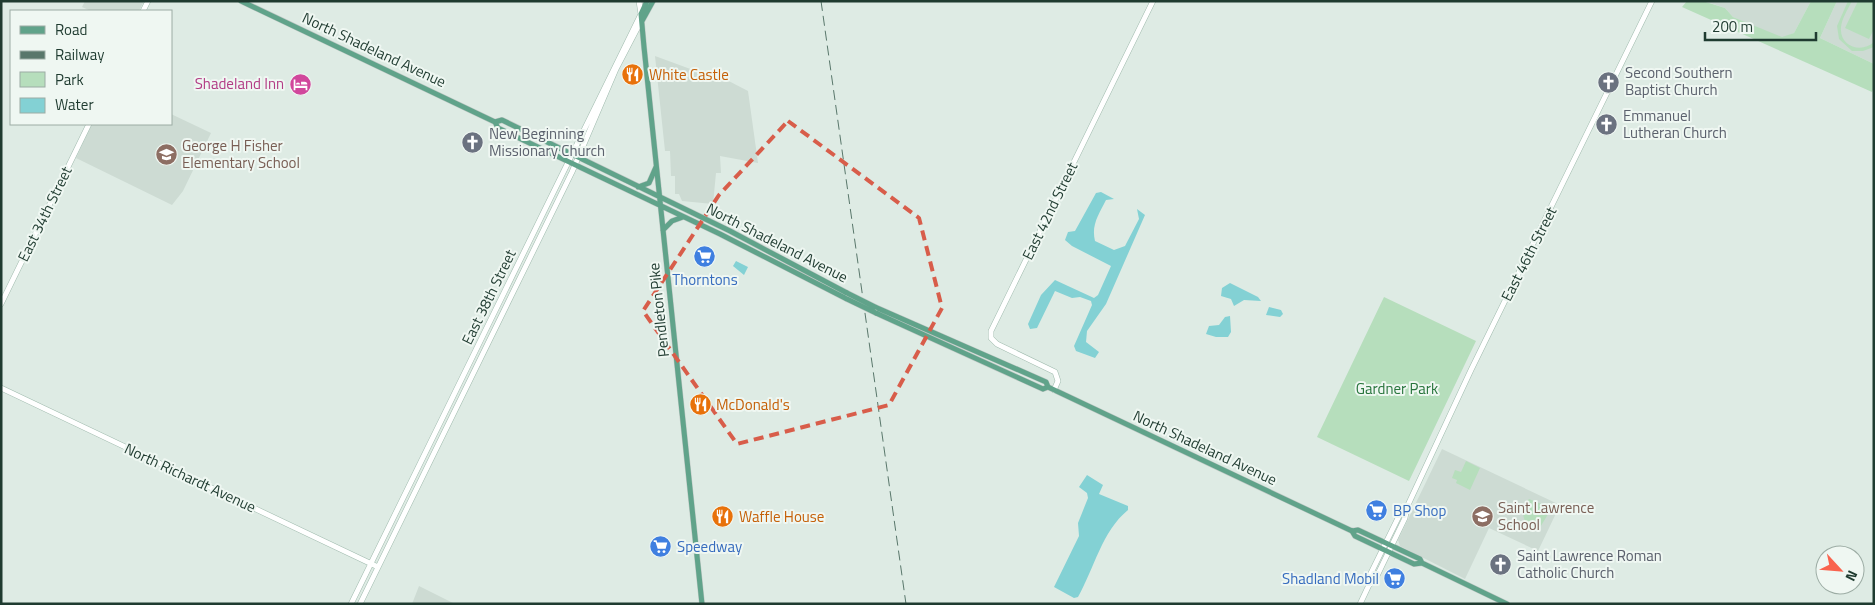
<svg xmlns="http://www.w3.org/2000/svg" width="1875" height="605" font-family="'Titillium Web',sans-serif">
<rect width="100%" height="100%" fill="#deebe4"/>
<path fill="#cddbd3" d="M85,1H144L139,11H91L82,7Z
M1704,1H1811L1794,33L1782,38L1733,17L1725,8Z
M1837,1H1874V64L1820,38Z
M655,56L704,74L721,77L748,91L758,163L720,156L721,173H716L713,204L682,201L679,194H675V176H671L670,151H665Z
M171,114L211,133L183,191L172,205L76,158L92,124H171Z
M1442,449L1560,505L1538,551L1489,528L1465,579L1400,546L1398,540Z
M419,586L455,604H412Z"/>
<path fill="#b6debc" d="M1687,1L1706,2L1725,8L1733,17L1782,37L1794,33L1811,1H1837L1820,38L1874,64V88L1872,92L1682,7Z
M1848,1H1852C1848,9 1842,18 1841,27C1839,46 1861,54 1874,42V47L1863,51H1852L1839,39L1837,26Z
M1858,1H1874V29L1869,39L1845,28Z
M1384,297L1476,341L1409,481L1317,437Z
M1466,461L1480,468L1470,490L1456,483L1457,480L1452,478L1455,470L1461,472Z
M1529,499L1549,507L1550,511L1539,529C1522,527 1519,511 1529,499Z"/>
<path fill="#83d1d4" d="M1101,192L1114,199L1106,200C1099,214 1091,225 1095,241L1114,250L1125,246L1139,219L1137,209L1145,215L1106,304L1087,331L1086,342L1099,352L1095,358L1076,351L1074,346L1092,305L1091,301L1080,297L1072,298L1055,291L1037,328L1030,329L1028,324L1041,295L1055,280L1094,298L1098,295L1111,266L1072,246L1065,240L1068,232L1075,231L1096,193Z
M736,261L748,267L744,275L733,266Z
M1230,283L1258,297L1261,301L1244,300L1234,306L1231,299L1221,296L1222,288Z
M1269,307L1281,310L1283,314L1280,317L1266,315Z
M1230,316L1231,332L1228,337H1216L1206,334L1209,326L1219,325L1225,317Z
M1087,475L1103,485L1099,494L1128,506V510C1102,531 1094,569 1078,597L1074,598L1054,587L1079,536L1078,523L1088,498L1087,493L1079,487Z"/>
<g fill="none" stroke-linecap="round" stroke-linejoin="round">
<defs>
<path id="secondary" d="M143,11L148,1
M1,304L89,124
M1,388L378,567
M1054,390L1058,381L1055,372L997,344L991,338V331L1153,1
M1369,585L1375,580L1405,518L1407,507L1471,370L1652,1
M351,604L641,14L639,1
M360,604L572,172L616,69L641,21
M1360,604L1369,585V577L1400,514L1407,507"/>
<path id="primary" d="M241,1L495,122L502,120L730,231L847,293
M647,1L641,14L644,47L702,604
M642,21L653,1
M495,122L498,128L720,234L847,299
M638,187L649,183L656,167
M663,230L672,221L683,217
M875,307L1046,382L1048,387L1352,531L1358,530L1420,559L1422,563
M876,313L1043,389L1048,387
M1352,531L1355,536L1414,564L1422,563L1507,604"/>
</defs>
<use href="#secondary" stroke="#9fbaad" stroke-width="6"/>
<use href="#primary" stroke="#c0c8c5" stroke-width="6"/>
<use href="#secondary" stroke="#fff" stroke-width="5"/>
<use href="#primary" stroke="#60a38a" stroke-width="5"/>
<path stroke="#59776b" stroke-width="1" stroke-dasharray="10 5" stroke-linecap="butt" d="M821,1L906,604"/>
<defs>
<path id="primary-bridge" d="M847,293L875,307
M847,299L876,313"/>
</defs>
<use href="#primary-bridge" stroke="#c0c8c5" stroke-width="6" stroke-linecap="butt"/>
<use href="#primary-bridge" stroke="#60a38a" stroke-width="5"/>
</g>
<path fill="none" stroke="#d85d4a" stroke-width="4" stroke-dasharray="10 6" stroke-linejoin="round" d="M788,121L919,218L942,308L889,405L737,444L643,311L719,195Z"/>
<defs>
<symbol id="restaurant-disc" viewBox="-11 -11 22 22"><circle r="9.5" fill="#e8710a" stroke="#eff7f2"/><path d="M-5-6h1v4h1v-4h1v4h1v-4h1v5L-1.5 .5V6h-2V.5L-5-1ZM5-6V6H3V1.5H1.5Q1.5-4 5-6Z" fill="#fff"/></symbol>
<symbol id="church-disc" viewBox="-11 -11 22 22"><circle r="9.5" fill="#6b7280" stroke="#eff7f2"/><path d="M-1.2-6h2.4v3.5h3.3v2.4h-3.3V6h-2.4V-.1h-3.3v-2.4h3.3Z" fill="#fff"/></symbol>
<symbol id="hotel-disc" viewBox="-11 -11 22 22"><circle r="9.5" fill="#d1479c" stroke="#eff7f2"/><path d="M-6-4.5h1.5V1H6V5H4.5V3h-9V5H-6ZM-4 0a1.8 1.8 0 1 1 3.6 0ZM.5 0V-2.5h3Q6-2.5 6 0Z" fill="#fff"/></symbol>
<symbol id="school-disc" viewBox="-11 -11 22 22"><circle r="9.5" fill="#8d6e63" stroke="#eff7f2"/><path d="M0-5L7-2L0 1L-7-2ZM-4 1L0 2.5L4 1V4Q0 6-4 4Z" fill="#fff"/></symbol>
<symbol id="supermarket-disc" viewBox="-11 -11 22 22"><circle r="9.5" fill="#3f7fe0" stroke="#eff7f2"/><path d="M-6-5.5h2.5l.6 2H6L4.5 2H-2.5L-4.4-4H-6ZM-1.5 3.2a1.3 1.3 0 1 0 .1 0ZM3 3.2a1.3 1.3 0 1 0 .1 0Z" fill="#fff"/></symbol>
</defs>
<g fill-rule="evenodd">
<use href="#restaurant-disc" x="620" y="62" width="25" height="25"/>
<use href="#church-disc" x="1596" y="70" width="25" height="25"/>
<use href="#hotel-disc" x="288" y="72" width="25" height="25"/>
<use href="#church-disc" x="1594" y="112" width="25" height="25"/>
<use href="#church-disc" x="460" y="130" width="25" height="25"/>
<use href="#school-disc" x="154" y="142" width="25" height="25"/>
<use href="#supermarket-disc" x="692" y="244" width="25" height="25"/>
<use href="#restaurant-disc" x="688" y="392" width="25" height="25"/>
<use href="#supermarket-disc" x="1364" y="498" width="25" height="25"/>
<use href="#restaurant-disc" x="710" y="504" width="25" height="25"/>
<use href="#school-disc" x="1470" y="504" width="25" height="25"/>
<use href="#supermarket-disc" x="648" y="534" width="25" height="25"/>
<use href="#church-disc" x="1488" y="552" width="25" height="25"/>
<use href="#supermarket-disc" x="1382" y="566" width="25" height="25"/>
</g>
<g text-anchor="middle" stroke-width="4" stroke-linejoin="round" paint-order="stroke">
<g font-size="15" fill="#1f3b30" stroke="#eff7f2">
<text transform="translate(374 50) rotate(25)" y="5">North Shadeland Avenue</text>
<text transform="translate(1050 211) rotate(-64)" y="5">East 42nd Street</text>
<text transform="translate(45 214) rotate(-64)" y="5">East 34th Street</text>
<text transform="translate(777 243) rotate(27)" y="5">North Shadeland Avenue</text>
<text transform="translate(1529 254) rotate(-63)" y="5">East 46th Street</text>
<text transform="translate(489 297) rotate(-64)" y="5">East 38th Street</text>
<text transform="translate(659 310) rotate(-96)" y="5">Pendleton Pike</text>
<text transform="translate(1205 448) rotate(25)" y="5">North Shadeland Avenue</text>
<text transform="translate(190 478) rotate(25)" y="5">North Richardt Avenue</text>
</g>
<g font-size="15" fill="#5b616d" stroke="#eff7f2" text-anchor="start">
<text x="1625" y="78">Second Southern<tspan x="1625" dy="17">Baptist Church</tspan></text>
<text x="1623" y="121">Emmanuel<tspan x="1623" dy="17">Lutheran Church</tspan></text>
<text x="489" y="139">New Beginning<tspan x="489" dy="17">Missionary Church</tspan></text>
<text x="1517" y="561">Saint Lawrence Roman<tspan x="1517" dy="17">Catholic Church</tspan></text>
</g>
<g font-size="15" fill="#c56008" stroke="#eff7f2" text-anchor="start">
<text x="649" y="80">White Castle</text>
<text x="716" y="410">McDonald's</text>
<text x="739" y="522">Waffle House</text>
</g>
<g font-size="15" fill="#b23c85" stroke="#eff7f2" text-anchor="end">
<text x="284" y="89">Shadeland Inn</text>
</g>
<g font-size="15" fill="#785e54" stroke="#eff7f2" text-anchor="start">
<text x="182" y="151">George H Fisher<tspan x="182" dy="17">Elementary School</tspan></text>
<text x="1498" y="513">Saint Lawrence<tspan x="1498" dy="17">School</tspan></text>
</g>
<g font-size="15" fill="#366cbe" stroke="#eff7f2" text-anchor="start">
<text x="705" y="285" text-anchor="middle">Thorntons</text>
<text x="1393" y="516">BP Shop</text>
<text x="677" y="552">Speedway</text>
<text x="1379" y="584" text-anchor="end">Shadland Mobil</text>
</g>
<g font-size="15" fill="#27743c" stroke="#eff7f2">
<text x="1397" y="394">Gardner Park</text>
</g>
</g>
<rect width="1875" height="605" fill="none" stroke="#1f3b30" stroke-width="5"/>
<rect x="10" y="10" width="162" height="115" fill="#eff7f2" stroke="#9caca4"/>
<rect x="20" y="26" width="25" height="8" fill="#60a38a" stroke="#9caca4"/>
<text x="55" y="35" font-size="15" fill="#1f3b30">Road</text>
<rect x="20" y="51" width="25" height="8" fill="#59776b" stroke="#9caca4"/>
<text x="55" y="60" font-size="15" fill="#1f3b30">Railway</text>
<rect x="20" y="72" width="25" height="15" fill="#b6debc" stroke="#9caca4"/>
<text x="55" y="85" font-size="15" fill="#1f3b30">Park</text>
<rect x="20" y="98" width="25" height="15" fill="#83d1d4" stroke="#9caca4"/>
<text x="55" y="110" font-size="15" fill="#1f3b30">Water</text>
<g transform="translate(1840 570) rotate(116)"><circle r="24" fill="#eff7f2" stroke="#9caca4"/>
<path d="M0-4L9 19L0 12L-9 19Z" fill="#f9634e"/>
<text y="-8" font-size="14" font-weight="bold" text-anchor="middle" fill="#1f3b30">N</text>
</g>
<path d="M1705 32v8h111v-8" fill="none" stroke="#1f3b30" stroke-width="2.5"/>
<text x="1712" y="32" font-size="15" fill="#1f3b30" stroke="#eff7f2" stroke-width="4" paint-order="stroke">200 m</text>
</svg>
